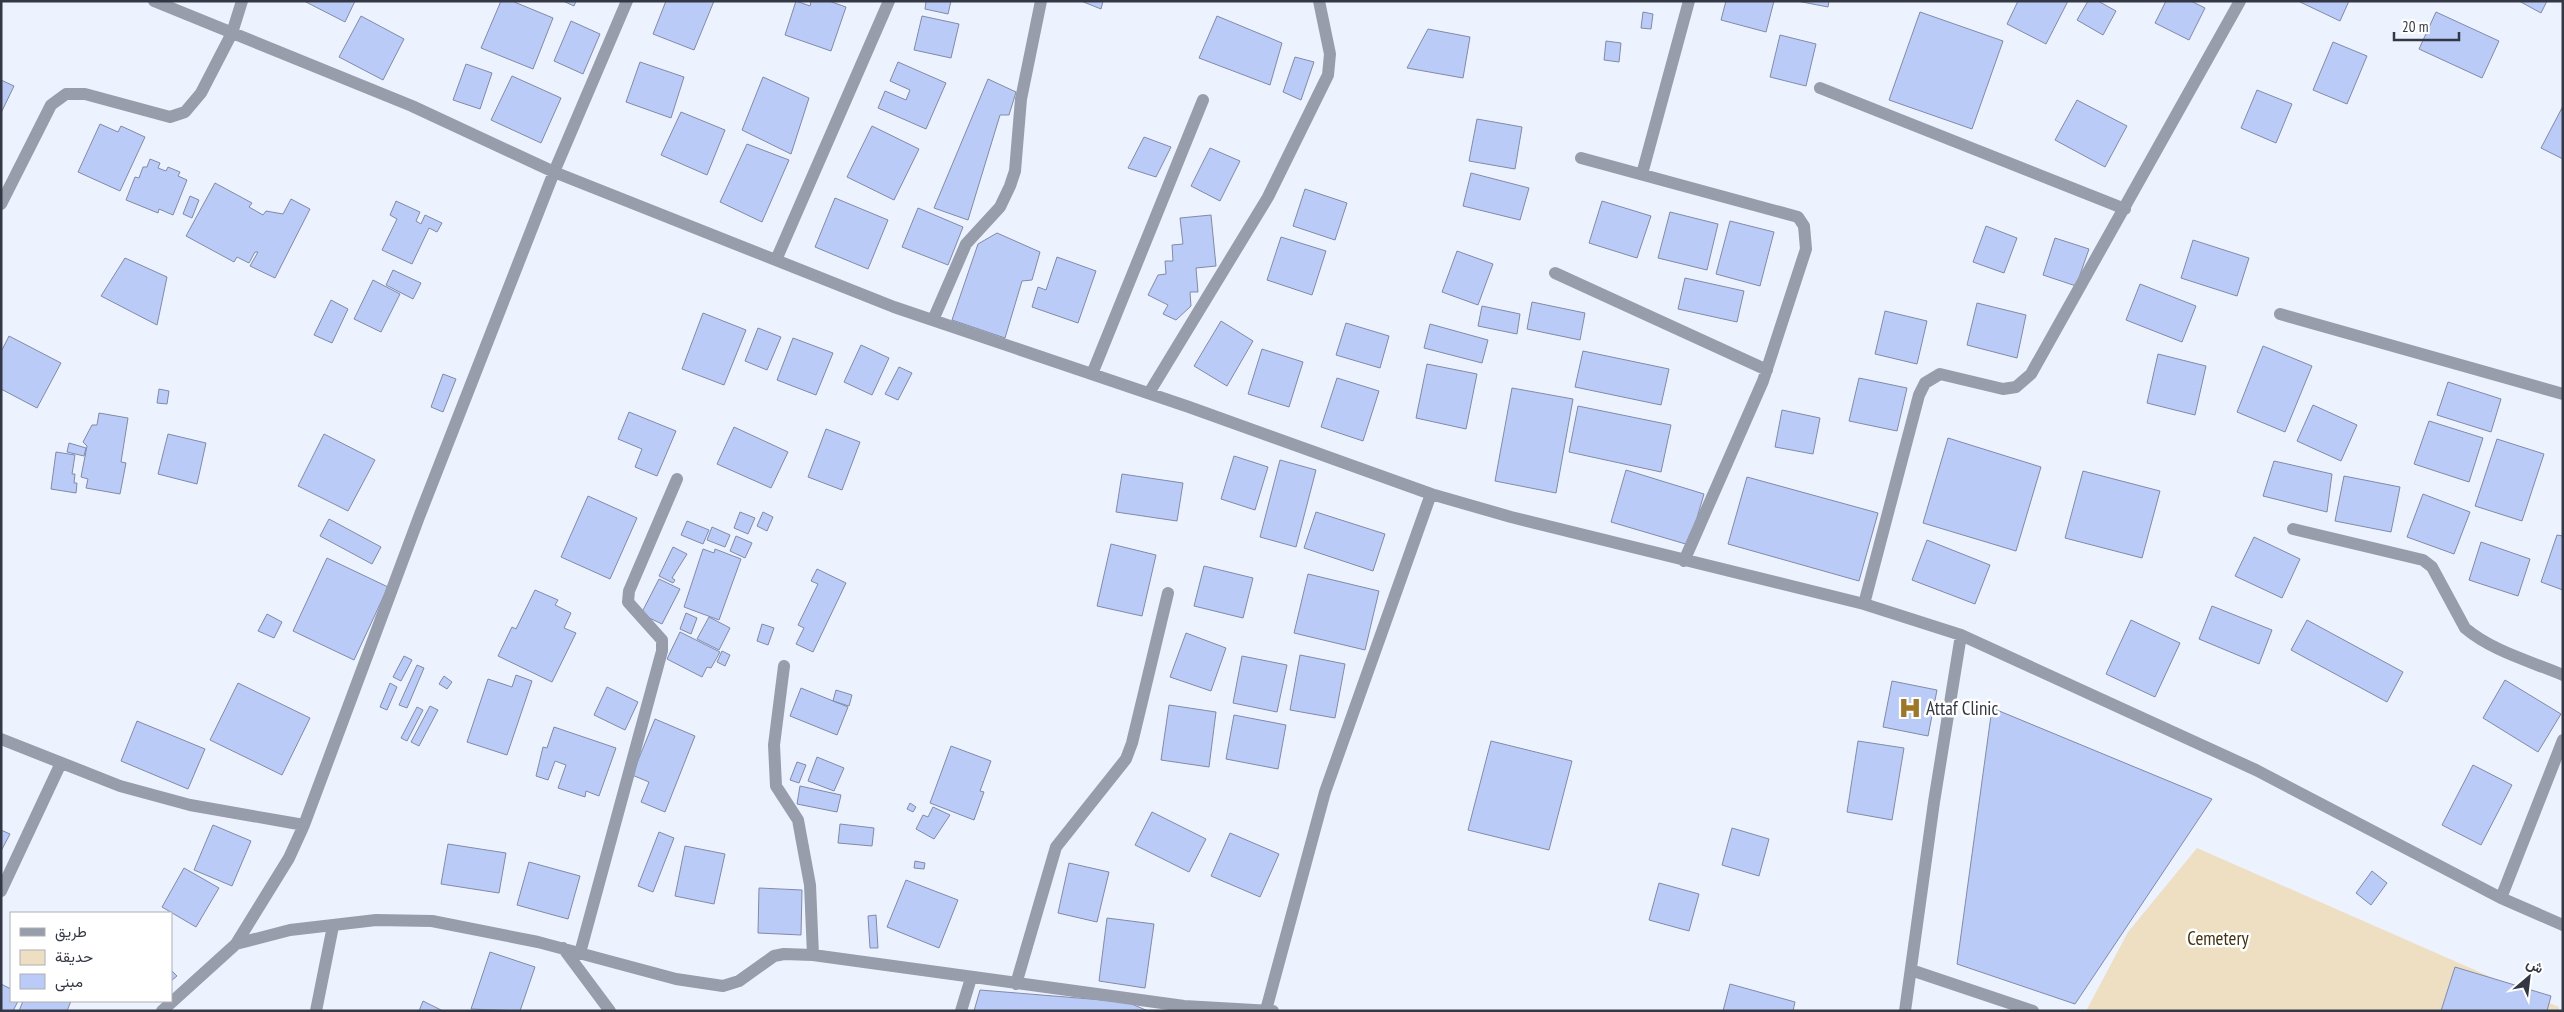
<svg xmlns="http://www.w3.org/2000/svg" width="2564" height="1012" font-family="'PT Sans Narrow',Vazirmatn,sans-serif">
<rect width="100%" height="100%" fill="#edf2ff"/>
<path fill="#efdfc2" d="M2197,848L2559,1007V1011H2086L2128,932Z"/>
<path fill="#bacbf7" stroke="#808ba9" d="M304,1H355L345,22Z
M501,1H512L553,18L533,69L481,48Z
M563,1H576L574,6Z
M666,1H714L694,50L653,34Z
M796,1L810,6L811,1H829L846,7L831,51L785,35Z
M926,1H951L948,14L925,9Z
M1081,1H1103L1101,9Z
M1726,1H1774L1766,32L1721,20Z
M1797,1H1829L1828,7Z
M2018,1H2068L2046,44L2007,24Z
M2088,1H2098L2116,11L2103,35L2077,20Z
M2166,1H2191L2205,8L2189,40L2155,23Z
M2298,1H2349L2340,21Z
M2519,1H2547L2541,13Z
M1643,12L1653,14L1651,29L1641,28Z
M1920,12L2003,41L1972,129L1889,100Z
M2436,12L2499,41L2482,78L2419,49Z
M361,16L404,39L383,80L339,57Z
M922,16L959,24L951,58L914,50Z
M1217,16L1282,43L1270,85L1199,58Z
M571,21L600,34L583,74L554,61Z
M1428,29L1470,37L1463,78L1407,68Z
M1780,35L1816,44L1806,86L1770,77Z
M1606,41L1621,43L1619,62L1604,60Z
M2333,42L2367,56L2347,104L2313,90Z
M1295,57L1314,62L1301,100L1283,92Z
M640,62L684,77L671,118L626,102Z
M898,62L946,83L926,129L878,108L885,91L906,100L910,90L890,81Z
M466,64L492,73L480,109L453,100Z
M512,76L561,98L541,143L491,120Z
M763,77L809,98L791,154L742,130Z
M988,79L1016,92L1009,115H1000L968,220L934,208Z
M1,80L14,86L1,113Z
M2257,90L2292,104L2276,143L2241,128Z
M2077,100L2127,126L2105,167L2055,140Z
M2563,106V159L2541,148Z
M681,112L725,130L707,175L661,155Z
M1477,119L1522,127L1515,169L1469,161Z
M100,124L118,132L121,126L145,137L120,191L78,172Z
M872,126L919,149L894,200L847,177Z
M1144,137L1171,147L1156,177L1128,168Z
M747,144L789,160L762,222L720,202Z
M1210,148L1240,161L1220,201L1191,186Z
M150,159L160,163L158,168L166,171L168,167L180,172L178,176L187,180L173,215L159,209L158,213L126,200L135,177L139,178L143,167H147Z
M1471,173L1529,188L1520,220L1463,206Z
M215,183L252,203L249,207L263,215L266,211L283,214L291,199L310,209L275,278L250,266L258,252H255L249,263L237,257L234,262L186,236Z
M1305,189L1347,203L1335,240L1293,226Z
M190,196L199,200L192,218L183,214Z
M835,198L888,220L868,269L815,247Z
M396,201L420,212L416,221L421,224L425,215L442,223L437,232L429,228L412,264L382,250L397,219L390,215Z
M1602,201L1651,216L1637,258L1589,243Z
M918,208L963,227L948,265L902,247Z
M1670,212L1718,224L1707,270L1658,258Z
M1211,215L1216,266L1196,268L1198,292H1190L1191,306L1176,320L1163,314L1168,305L1148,295L1158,275L1166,274L1165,261H1173L1172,245L1183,244L1180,218Z
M1730,221L1774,232L1760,286L1716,274Z
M1986,226L2017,238L2004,273L1973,262Z
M997,233L1040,252L1032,280L1022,281L1005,338L952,320L978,244Z
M1281,237L1326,251L1312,295L1267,280Z
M2055,238L2089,249L2076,286L2043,275Z
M2193,240L2249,258L2237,296L2181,278Z
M1457,251L1493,264L1478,305L1442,292Z
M1057,257L1096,271L1078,323L1032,307L1038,287L1046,290Z
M125,258L167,277L157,325L101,296Z
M393,270L421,283L413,299L386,285Z
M1685,278L1744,291L1737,322L1678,309Z
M373,280L400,294L381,332L354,319Z
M2140,284L2196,306L2182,342L2126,320Z
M331,300L348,309L332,343L314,335Z
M1532,302L1585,313L1580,340L1527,329Z
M1977,303L2026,315L2017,358L1967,345Z
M1482,306L1520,314L1517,334L1478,326Z
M1885,311L1927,321L1917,364L1875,354Z
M703,313L746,330L724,385L682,369Z
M1221,321L1253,341L1227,386L1194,366Z
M1346,323L1389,336L1380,368L1336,355Z
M1430,324L1488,340L1482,363L1424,348Z
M758,328L781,337L767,370L745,361Z
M9,336L61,363L37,408L1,389V352Z
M793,338L833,353L816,395L777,380Z
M861,345L889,358L872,395L844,382Z
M2263,346L2312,366L2285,432L2237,412Z
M1262,349L1303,362L1289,407L1248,394Z
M1583,351L1669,369L1661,405L1575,387Z
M2158,354L2206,366L2195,415L2147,403Z
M1427,364L1477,374L1466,429L1416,418Z
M899,367L912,373L898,400L885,394Z
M443,374L456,379L443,412L431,407Z
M1337,378L1379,391L1363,441L1321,427Z
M1859,378L1907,388L1897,431L1849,421Z
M2448,382L2501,399L2491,432L2437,415Z
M1512,388L1573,399L1556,493L1495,481Z
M159,389L169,391L167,404L157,403Z
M2313,405L2357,425L2341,461L2297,441Z
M1578,406L1671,425L1661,472L1569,452Z
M1782,410L1820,418L1813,454L1775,447Z
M629,412L676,431L657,476L635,467L642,449L618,439Z
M99,413L128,418L121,462L126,463L120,494L86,488L88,479L81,477L87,446L83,442L92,425H97Z
M2429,421L2483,438L2469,482L2414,464Z
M734,427L788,452L771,488L717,464Z
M826,429L860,442L842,490L808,477Z
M168,434L206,443L197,484L158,474Z
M324,434L375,460L348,511L298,486Z
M1948,438L2041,467L2016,551L1923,523Z
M2497,439L2544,454L2522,521L2475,506Z
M69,443L86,448L84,456L67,452Z
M56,452L75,455L72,474H75L74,483H77L76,493L51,489Z
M1234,456L1268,467L1255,510L1221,499Z
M1280,460L1316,470L1296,547L1260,537Z
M2274,461L2332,474L2327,512L2263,496Z
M1626,470L1704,494L1689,545L1611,522Z
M2083,471L2160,491L2142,558L2065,538Z
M1122,474L1183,483L1177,521L1116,512Z
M2344,476L2400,487L2391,532L2335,521Z
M1747,477L1878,513L1859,581L1728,544Z
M2423,494L2470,512L2454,554L2407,537Z
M588,496L637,518L610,579L561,557Z
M740,512L755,518L748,534L734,528Z
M763,512L773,517L767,531L757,526Z
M1316,512L1385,534L1373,571L1304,548Z
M329,519L381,547L372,564L320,536Z
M687,521L709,530L703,544L681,535Z
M712,527L730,535L725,547L707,540Z
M2557,535L2563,536V590L2541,582Z
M736,536L752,543L745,558L730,551Z
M2254,537L2300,559L2282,598L2235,576Z
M1927,540L1990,565L1975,604L1912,580Z
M2481,542L2530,559L2518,596L2469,580Z
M1111,544L1156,555L1142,616L1097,606Z
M673,547L687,554L672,578L675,580L673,583L659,576Z
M703,549L714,553L715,549L741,559L719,620L684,607Z
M327,558L388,587L354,660L293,631Z
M1204,566L1253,578L1243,618L1194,606Z
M817,569L846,583L813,652L796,644L804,628L798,625L818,584L811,581Z
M1308,574L1379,591L1365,650L1294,633Z
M659,579L680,589L662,624L641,614Z
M535,590L558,600L555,605L571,613L564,628L576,633L552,682L498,656L512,627L516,629Z
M2212,606L2272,630L2259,664L2199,639Z
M686,613L697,618L691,634L680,629Z
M267,614L282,622L274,638L258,631Z
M709,617L730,628L719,650L697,639Z
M2131,620L2180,643L2155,697L2106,674Z
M2307,620L2403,672L2387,702L2291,650Z
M762,624L774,628L768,645L757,641Z
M680,632L720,652L711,668L707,667L702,677L667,659Z
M1186,633L1226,648L1211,691L1170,677Z
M722,651L730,655L725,666L717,662Z
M1300,655L1345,664L1335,718L1290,710Z
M404,656L412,660L401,681L393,677Z
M1242,656L1287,665L1277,712L1233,703Z
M417,665L424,668L407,708L399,705Z
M516,675L532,681L507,755L467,742L488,679L512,687Z
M444,676L452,682L447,689L439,684Z
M2505,680L2561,714L2538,752L2483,718Z
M1892,681L1937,690L1928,736L1883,727Z
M238,683L310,718L282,775L210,740Z
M390,683L397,687L387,710L380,707Z
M607,687L638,702L625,730L594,715Z
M801,688L848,707L837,735L790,716Z
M836,690L852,695L849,706L833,701Z
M1169,705L1216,712L1209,767L1161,760Z
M430,706L438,710L419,746L411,742Z
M417,707L423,710L407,741L401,738Z
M1992,708L2212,799L2075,1004L1957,964Z
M1234,715L1286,725L1278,769L1226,759Z
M655,719L695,736L665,812L641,802L649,782L632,775Z
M137,721L205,749L188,789L121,761Z
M554,727L616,748L599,796L586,791L585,797L558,788L566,765L555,761L548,780L536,776L543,747L547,748Z
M1491,741L1572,761L1549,850L1468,830Z
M1858,741L1904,748L1892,820L1847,812Z
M951,746L991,761L980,791L984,792L974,820L930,803Z
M817,757L844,768L834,791L808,781Z
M797,762L806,765L799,783L790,780Z
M2473,765L2512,785L2481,845L2442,825Z
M800,786L841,795L837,812L797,804Z
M910,803L916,807L913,812L907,809Z
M933,807L950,815L934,839L916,829L923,815L928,817Z
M1152,812L1206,839L1189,872L1135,845Z
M840,824L874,828L872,846L838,843Z
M213,825L251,841L232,886L194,870Z
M1732,828L1769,839L1759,876L1722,865Z
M1,830L10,834L1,851Z
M659,832L674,838L653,892L638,886Z
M1230,833L1279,854L1260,897L1211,876Z
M448,844L506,853L499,893L441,884Z
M685,846L725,854L714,904L675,896Z
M915,861L925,863L924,869L914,868Z
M529,862L580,876L568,919L517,905Z
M1069,863L1109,872L1097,922L1058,913Z
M184,868L219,888L196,927L162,907Z
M2372,871L2387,883L2371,905L2356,893Z
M906,880L958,900L939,948L887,927Z
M1659,883L1699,894L1689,931L1649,920Z
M759,888L802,890L801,935L758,933Z
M876,915L878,948H870L868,916Z
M1107,918L1154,924L1145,988L1099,981Z
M490,952L535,967L520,1011L471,1009Z
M2455,967L2551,996L2547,1011H2441Z
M171,970L177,976L171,981Z
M1,984L11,989V1001H18L13,1011H1Z
M1730,984L1795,1002L1793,1011H1723Z
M980,990L1127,1002L1148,1011H974Z
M23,1001H71L67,1011H19Z
M423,1001L443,1011H419Z"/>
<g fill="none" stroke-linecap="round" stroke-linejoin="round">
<path stroke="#979daa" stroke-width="12" d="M154,1L412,106L554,172L627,1
M1820,88L2125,209
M1581,158L1798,217L1804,226L1806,249L1763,381L1684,561
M1642,174L1689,1
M1,204L51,105L66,94H85L170,117L185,112L201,93L232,33L242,1
M776,260L889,1
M1555,273L1767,370
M2280,314L2563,394
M933,320L966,244L1000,207L1010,186L1015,171L1021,99L1041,1
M1092,374L1203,100
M1149,393L1268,197L1328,75L1330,54L1319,1
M2293,529L2423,560L2432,567L2465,628C2492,651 2530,661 2563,675
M1864,604L1919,395L1925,383L1940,374L2003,389L2016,387L2031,374L2240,1
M784,666L774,745L776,786L798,820L810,885L813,955
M1,739L120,786L190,805L304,825
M1,891L61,763
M2501,898L2563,740
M236,944L290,930L376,920L432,921L538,942L676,979L723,986L739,981L774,956L784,954L813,955L1184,1006L1273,1011
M563,948L610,1011
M580,953L662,651V640L628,602L629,591L677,479
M1911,970L2033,1011
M1016,984L1056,847L1126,759L1132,743L1168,593
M1266,1010L1325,792L1431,494
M162,1011L236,944L289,858L304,825L419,517L554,172L894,307L1189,407L1431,494L1511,517L1864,604L1961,635L2256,770L2501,898L2563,925
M316,1011L333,926
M961,1011L971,978
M1905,1011L1934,802L1961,635"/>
</g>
<defs>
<symbol id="hospital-bare" viewBox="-9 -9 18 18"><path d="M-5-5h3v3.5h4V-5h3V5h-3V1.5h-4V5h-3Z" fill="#9f7624" stroke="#fff" stroke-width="2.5" paint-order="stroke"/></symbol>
</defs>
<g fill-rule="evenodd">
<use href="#hospital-bare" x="1894" y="692" width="32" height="32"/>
</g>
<g text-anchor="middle" stroke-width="5" stroke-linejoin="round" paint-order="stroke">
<g font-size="19" fill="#333844" stroke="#fff" text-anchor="start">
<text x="1926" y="715">Attaf Clinic</text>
</g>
<g font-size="19" fill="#44310e" stroke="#fff">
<text x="2218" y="945">Cemetery</text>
</g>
</g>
<rect width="2564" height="1012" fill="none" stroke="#333844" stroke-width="5"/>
<rect x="10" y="912" width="162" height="90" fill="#ffffff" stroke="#adafb4"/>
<rect x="20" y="928" width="25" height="8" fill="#979daa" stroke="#adafb4"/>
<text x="55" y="937" font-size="15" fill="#333844">طريق</text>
<rect x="20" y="950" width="25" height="15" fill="#efdfc2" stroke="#adafb4"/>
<text x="55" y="962" font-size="15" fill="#333844">حديقة</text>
<rect x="20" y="974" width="25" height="15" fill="#bacbf7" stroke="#adafb4"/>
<text x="55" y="987" font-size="15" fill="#333844">مبنى</text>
<g transform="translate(2529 977) rotate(28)" stroke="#ffffff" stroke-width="4" paint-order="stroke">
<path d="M0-4L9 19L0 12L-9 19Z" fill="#333844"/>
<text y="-8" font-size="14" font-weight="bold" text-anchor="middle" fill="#333844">ش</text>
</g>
<path d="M2394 32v8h65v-8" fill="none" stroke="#333844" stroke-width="2.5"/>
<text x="2402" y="32" font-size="15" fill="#333844" stroke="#ffffff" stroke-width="4" paint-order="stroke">20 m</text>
</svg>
